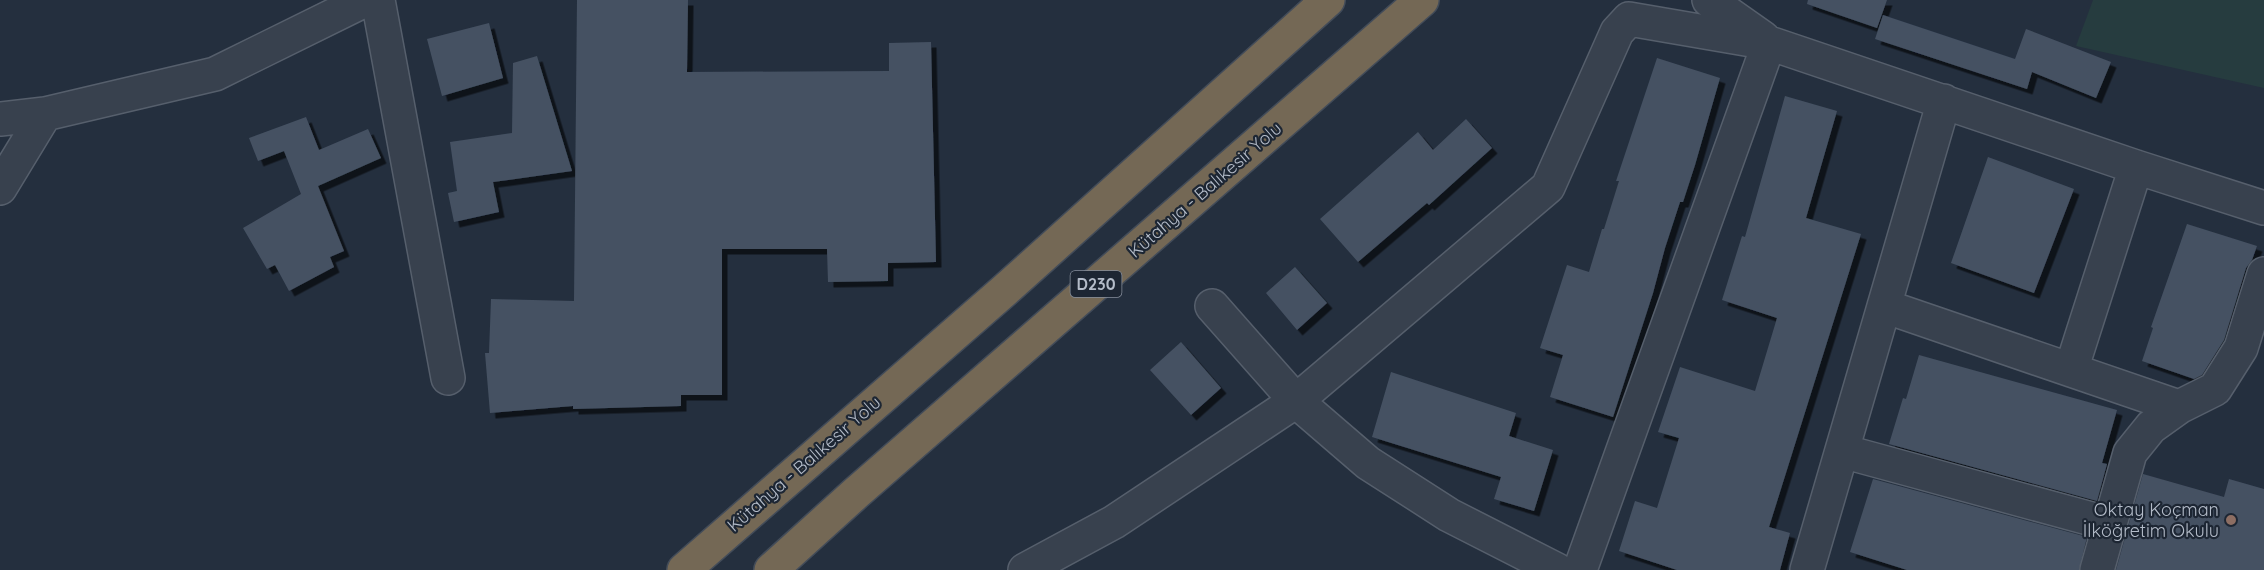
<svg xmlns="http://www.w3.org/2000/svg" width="2264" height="570" font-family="Quicksand,sans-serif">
<defs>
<filter id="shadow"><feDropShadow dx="5.5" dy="5.5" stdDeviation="0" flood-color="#0009"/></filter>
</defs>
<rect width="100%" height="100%" fill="#242f3e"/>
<path fill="#263c3f" d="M2093,0H2264V88L2076,46Z"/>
<path fill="#455162" filter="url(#shadow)" d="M577,0H688L687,72L889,71V43L931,42L936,262L888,263V281L828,282L827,249H722V395H681V406L573,409V406L490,413L485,353H489L491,299L574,301Z
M1808,0H1887L1877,28L1807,4Z
M1883,15L2015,59L2026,29L2111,62L2096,98L2032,72L2027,89L1875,39Z
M489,23L503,78L442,96L427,39Z
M537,56L572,171L493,182L499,212L454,222L448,193L457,191L450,142L512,133L513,63Z
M1657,58L1720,78L1695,165L1683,202H1680L1665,248L1653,293L1613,417L1550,397L1563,355L1540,348L1567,265L1589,272L1602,229H1604L1619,181H1616Z
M1785,96L1837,111L1806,218L1861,234L1769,527L1790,533L1780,570H1677L1619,551L1635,501L1657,508L1679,438L1658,432L1680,367L1755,391L1777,318L1722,300L1742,236L1745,237Z
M306,117L319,150L368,129L381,158L318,186L344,251L330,257L334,267L289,291L275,265L267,269L243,228L301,194L284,151L258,161L249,138Z
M1466,119L1492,148L1429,205L1427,203L1358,262L1320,219L1418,132L1433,150Z
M1988,157L2074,189L2034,293L1951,263Z
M2187,224L2257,246L2252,260L2246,268L2224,340L2202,375L2194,379L2142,361L2153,328L2151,327Z
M1295,267L1327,303L1297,330L1266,293Z
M1181,342L1221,388L1191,415L1150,370Z
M1919,355L2117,410L2102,463L2107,464L2097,501L1889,444L1903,398L1906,399Z
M1391,372L1516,413L1509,436L1553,450L1534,511L1494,499L1501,477L1372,437Z
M2143,474L2224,497L2229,479L2264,489V570H2116Z
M1873,479L2087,537L2079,570H1907L1850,552Z"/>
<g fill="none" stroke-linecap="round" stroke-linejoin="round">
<defs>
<path id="minor" d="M378,0L448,378
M1709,0L1763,38
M0,119L45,114L215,74L365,0
M0,188L45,114
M1212,306L1296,401L1368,463L1449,515L1557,570
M1884,306L2179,407
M2071,370L2136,167
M1842,451L2110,524
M1025,570L1114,522L1296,401L1548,187L1617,32L1629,19L1769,43L2136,167L2264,208
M1580,570L1769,43
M1807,570L1944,101
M2097,570L2130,453L2151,427L2179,407L2215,389L2241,348L2264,274"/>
<path id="highway" d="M684,570L1005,290L1328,0
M771,570L856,493L1422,0"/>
</defs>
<use href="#minor" stroke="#565f6c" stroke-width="36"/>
<use href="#highway" stroke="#434c59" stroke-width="36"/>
<use href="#minor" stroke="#38414e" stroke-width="33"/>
<use href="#highway" stroke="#746855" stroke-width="33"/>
</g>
<circle fill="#8d6e63" stroke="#1d2633" stroke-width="2" cx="2231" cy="520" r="6"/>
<g text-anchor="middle" stroke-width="4.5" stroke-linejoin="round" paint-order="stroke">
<rect fill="#1d2633" stroke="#878f9c" stroke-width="1.5" x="1070.5" y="271" width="51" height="26" rx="4.5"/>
<g font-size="16" font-weight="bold" fill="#b4bcc9">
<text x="1096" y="290">D230</text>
</g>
<g font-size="18" fill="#b4bcc9" stroke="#1d2633">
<text transform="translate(1205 190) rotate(-41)" y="6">Kütahya - Balıkesir Yolu</text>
<text transform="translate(804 464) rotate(-41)" y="6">Kütahya - Balıkesir Yolu</text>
</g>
<g font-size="18" fill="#b4bcc9" stroke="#1d2633" text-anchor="end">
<text x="2219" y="516">Oktay Koçman<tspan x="2219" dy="21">İlköğretim Okulu</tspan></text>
</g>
</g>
</svg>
